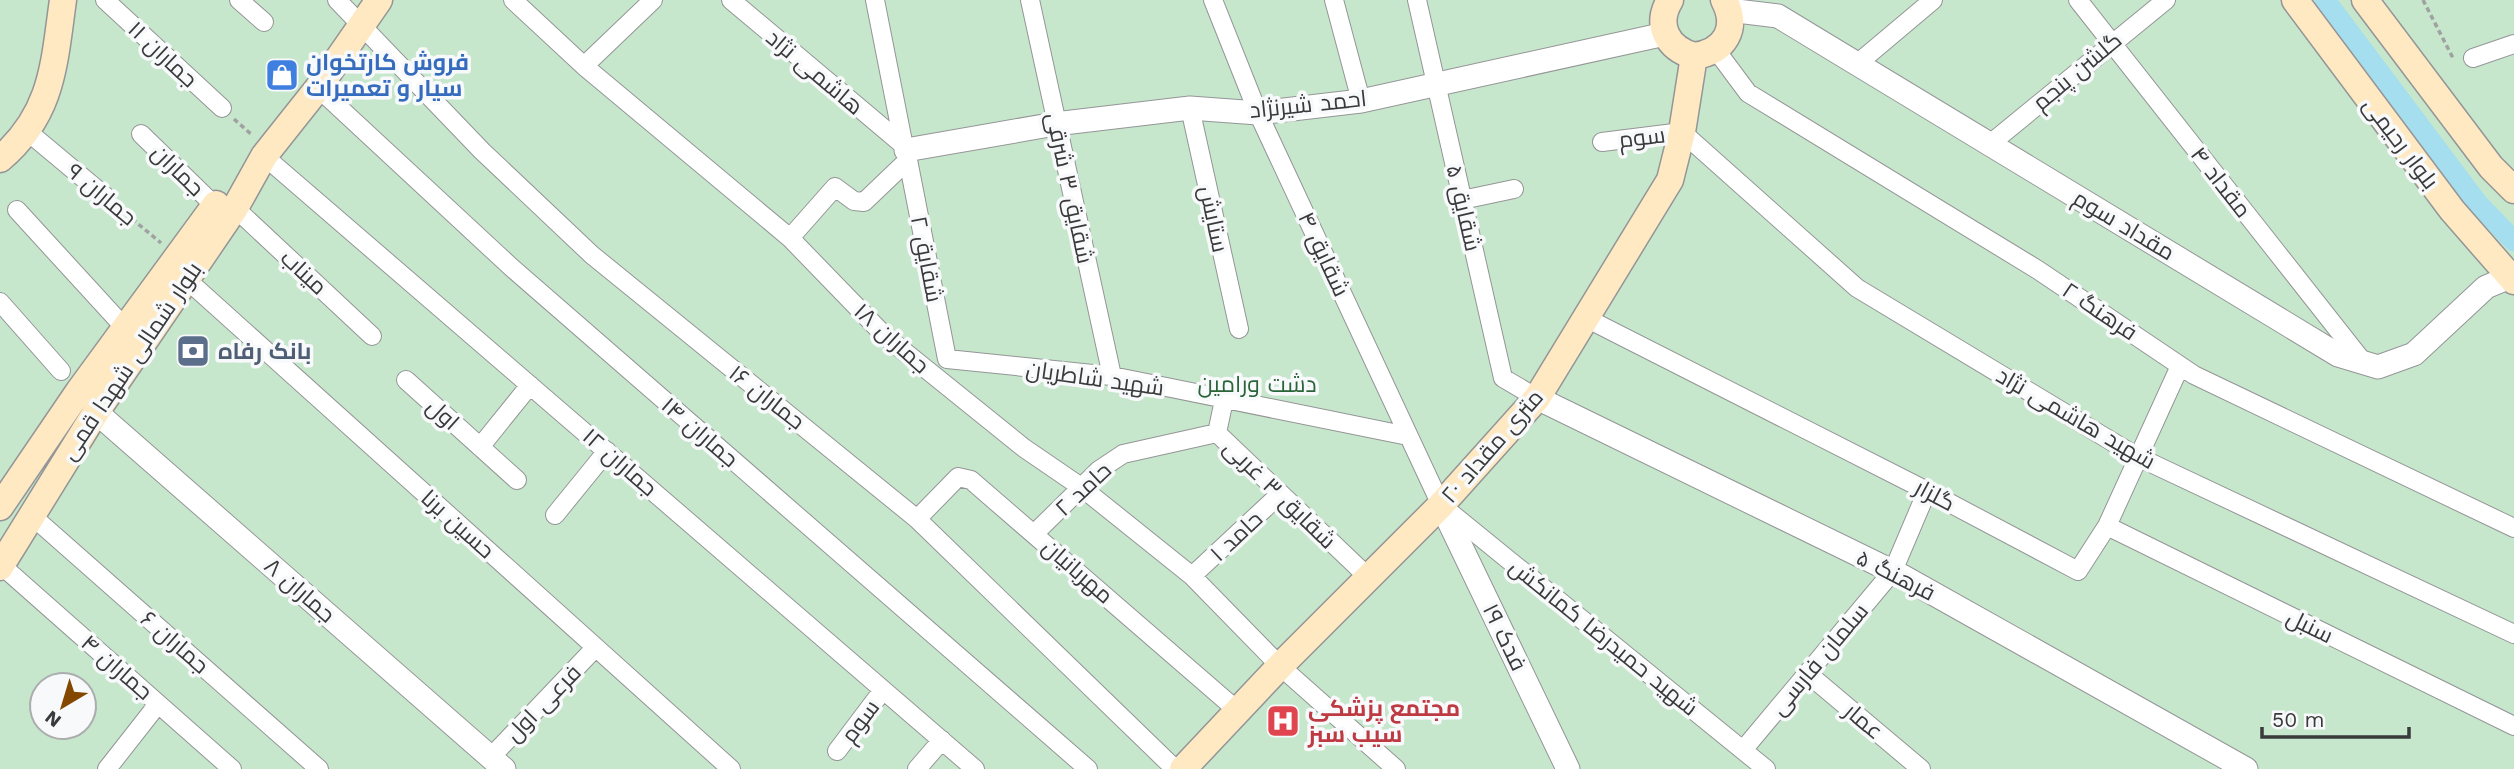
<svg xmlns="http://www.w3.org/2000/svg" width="2514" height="769" font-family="'Work Sans',Cairo,sans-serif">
<rect width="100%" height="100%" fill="#f8f9fb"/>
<path fill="#c7e7cc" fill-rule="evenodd" d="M0,0H2514V769H0ZM42,685H84V727H42Z"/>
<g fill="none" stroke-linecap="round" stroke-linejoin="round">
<path stroke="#a5deee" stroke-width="21" d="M2325,0L2478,204L2514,241"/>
<defs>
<path id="minor" d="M105,0L222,108
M239,0L264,22
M337,0L482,151L592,255L917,519L1175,769
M513,0L584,66L790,238L885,336L1024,448L1081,487L1192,576L1280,666L1396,769
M731,0L901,143
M875,0L904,147
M1030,0L1112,376
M1213,0L1258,113L1441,505L1766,769
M1334,0L1361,101
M1417,0L1503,378L1537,398
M2078,0L2364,363
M1716,50L1748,93L2038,270L2194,375L2514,528
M2473,58L2514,44
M1857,64L1933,0
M584,66L653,0
M318,88L511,267L1088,769
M1190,108L1239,329
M27,131L106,197
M141,134L215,206
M1602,142L1682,132L1857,288L2136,456L2514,634
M1990,144L2166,0
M264,156L975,769
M908,160L947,359
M1462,200L1514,189
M235,208L372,336
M17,210L125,328
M790,238L835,187L854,201L864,202L908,160
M185,278L731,769
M0,302L61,371
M1586,318L1927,491L2078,571L2107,526L2180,366
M947,359L1112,376L1408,436
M406,380L517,480
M1224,400L1217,433L1368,577
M480,447L530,385
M31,515L319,769
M555,515L607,451
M917,519L958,477L971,480L1239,712
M2107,526L2514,726
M1035,533L1099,470L1123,454L1217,433
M1,565L232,769
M1192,576L1279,495
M1807,673L1921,769
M1743,750L1893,571L1927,491
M837,751L883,690
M491,757L595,648
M107,769L158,704
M917,769L942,740"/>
<path id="tertiary" d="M1729,10L1778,16L2338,355L2378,367L2414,354L2486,287L2510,277
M906,150L1055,124L1190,108L1258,113L1361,101L1665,34
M1537,398L1902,576L2246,769
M96,412L504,769
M1441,505L1568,769"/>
<path id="secondary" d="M1670,0C1655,25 1667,48 1694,56C1725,52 1739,28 1724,0
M2295,0L2452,210L2514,281
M2365,0L2491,167L2514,190
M0,159C53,114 54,64 63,0
M0,507L79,391L216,204
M0,567L96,412L235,208L264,156L318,88L379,0
M1183,769L1280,666L1441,505L1537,398L1670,180L1682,132L1694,56"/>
</defs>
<use href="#minor" stroke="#949597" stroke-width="20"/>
<use href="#tertiary" stroke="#949597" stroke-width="25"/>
<use href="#secondary" stroke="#949597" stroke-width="29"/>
<path stroke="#a0a1a2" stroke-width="3.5" stroke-dasharray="5 3.5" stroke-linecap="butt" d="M2423,0L2454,60
M234,119L252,135
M119,208L161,243"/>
<use href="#minor" stroke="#fff" stroke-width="18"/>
<use href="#tertiary" stroke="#fff" stroke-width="23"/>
<use href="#secondary" stroke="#fee9c3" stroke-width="26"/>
</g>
<defs>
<symbol id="shop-square" viewBox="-11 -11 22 22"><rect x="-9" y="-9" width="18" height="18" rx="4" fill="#3f7fe0" stroke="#f8f9fb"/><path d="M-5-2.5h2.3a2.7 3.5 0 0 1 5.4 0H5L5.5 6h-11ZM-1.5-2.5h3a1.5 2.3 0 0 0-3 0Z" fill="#fff"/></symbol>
<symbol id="bank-square" viewBox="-11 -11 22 22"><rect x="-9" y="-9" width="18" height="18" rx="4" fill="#5c6f8a" stroke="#f8f9fb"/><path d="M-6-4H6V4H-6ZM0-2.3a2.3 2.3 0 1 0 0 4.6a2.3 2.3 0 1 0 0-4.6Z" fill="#fff"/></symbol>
<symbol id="hospital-square" viewBox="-11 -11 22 22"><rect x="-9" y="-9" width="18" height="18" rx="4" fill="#e0444e" stroke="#f8f9fb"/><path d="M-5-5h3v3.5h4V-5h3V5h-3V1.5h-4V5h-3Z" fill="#fff"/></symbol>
</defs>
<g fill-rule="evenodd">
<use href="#shop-square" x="263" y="56" width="38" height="38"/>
<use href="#bank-square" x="174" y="332" width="38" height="38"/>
<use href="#hospital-square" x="1264" y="702" width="38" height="38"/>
</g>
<g text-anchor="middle" stroke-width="7" stroke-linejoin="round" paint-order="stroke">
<g font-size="23" fill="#3a3a3b" stroke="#f8f9fb">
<text transform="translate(163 54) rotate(43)" y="8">جماران ۱۱</text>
<text transform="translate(2077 71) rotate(-40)" y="8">گلشن پنجم</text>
<text transform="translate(815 72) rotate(40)" y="8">هاشمی نژاد</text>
<text transform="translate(1308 104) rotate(-6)" y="8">احمد شیرنژاد</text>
<text transform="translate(1642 137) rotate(-7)" y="8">سوم</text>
<text transform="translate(2401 143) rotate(53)" y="8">بلوار رحیمی</text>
<text transform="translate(178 170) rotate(44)" y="8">جماران</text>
<text transform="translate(2221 182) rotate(52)" y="8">مقداد ۴</text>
<text transform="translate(1070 188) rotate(78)" y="8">شقایق ۳ شرقی</text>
<text transform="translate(102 194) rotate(40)" y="8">جماران ۹</text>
<text transform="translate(1464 208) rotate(77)" y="8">شقایق ۵</text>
<text transform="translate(1214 219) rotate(78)" y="8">ستایش</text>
<text transform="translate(2124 225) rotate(31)" y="8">مقداد سوم</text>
<text transform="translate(1324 254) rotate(65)" y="8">شقایق ۴</text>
<text transform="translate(927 259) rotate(79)" y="8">شقایق ۲</text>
<text transform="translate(304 272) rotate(43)" y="8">میناب</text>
<text transform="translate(2100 311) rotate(34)" y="8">فرهنگ ۲</text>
<text transform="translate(892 338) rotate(42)" y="8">جماران ۱۸</text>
<text transform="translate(131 361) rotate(-56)" y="8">بلوار شمالی شهدا قمی</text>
<text transform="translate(1095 378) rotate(8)" y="8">شهید شاطریان</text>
<text transform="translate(767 397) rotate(38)" y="8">جماران ۱۶</text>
<text transform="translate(443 414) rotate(42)" y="8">اول</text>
<text transform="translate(2076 418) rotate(30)" y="8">شهید هاشمی نژاد</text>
<text transform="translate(700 432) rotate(41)" y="8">جماران ۱۴</text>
<text transform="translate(1492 446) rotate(-49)" y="8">۲۰ متری مقداد</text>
<text transform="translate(620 462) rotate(41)" y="8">جماران ۱۲</text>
<text transform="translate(1083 489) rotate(-43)" y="8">حامد ۲</text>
<text transform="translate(1280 494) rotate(44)" y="8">شقایق ۳ غربی</text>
<text transform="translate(1935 495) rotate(28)" y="8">گلزار</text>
<text transform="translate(458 524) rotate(42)" y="8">حسین برنا</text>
<text transform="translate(1236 536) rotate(-43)" y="8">حامد ۱</text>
<text transform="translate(1078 571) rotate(41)" y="8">مهربانیان</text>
<text transform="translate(1896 575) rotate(27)" y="8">فرهنگ ۵</text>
<text transform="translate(300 590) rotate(41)" y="8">جماران ۸</text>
<text transform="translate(2310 626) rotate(26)" y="8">سنبل</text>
<text transform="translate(1505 637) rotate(64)" y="8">فدک ۱۹</text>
<text transform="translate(1604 637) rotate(39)" y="8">شهید حمیدرضا کمانکش</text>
<text transform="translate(175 642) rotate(41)" y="8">جماران ۶</text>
<text transform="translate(1819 659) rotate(-50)" y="8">سلمان فارسی</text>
<text transform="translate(117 667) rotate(41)" y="8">جماران ۴</text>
<text transform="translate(543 703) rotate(-46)" y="8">فرعی اول</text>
<text transform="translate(860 721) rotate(-53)" y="8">سوم</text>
<text transform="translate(1864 721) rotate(40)" y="8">عمار</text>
</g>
<g font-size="23" font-weight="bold" fill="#366cbe" stroke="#f8f9fb" text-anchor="start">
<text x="306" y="70">فروش کارتخوان<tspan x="306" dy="26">سیار و تعمیرات</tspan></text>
</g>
<g font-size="23" font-weight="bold" fill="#4e5e75" stroke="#f8f9fb" text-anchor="start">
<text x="218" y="359">بانک رفاه</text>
</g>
<g font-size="23" fill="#2a6439" stroke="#f8f9fb">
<text x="1257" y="392">دشت ورامین</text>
</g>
<g font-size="23" font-weight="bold" fill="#be3a42" stroke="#f8f9fb" text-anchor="start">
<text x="1308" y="716">مجتمع پزشکی<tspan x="1308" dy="26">سیب سبز</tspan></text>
</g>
</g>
<g transform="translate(63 706) rotate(218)"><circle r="33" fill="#f8f9fb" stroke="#acadae" stroke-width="2"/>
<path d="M0-5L12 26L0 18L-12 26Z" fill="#834700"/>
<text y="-10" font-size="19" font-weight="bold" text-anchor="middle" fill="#3a3a3b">N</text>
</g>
<path d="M2262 727v10h147v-10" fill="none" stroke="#3a3a3b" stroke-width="3.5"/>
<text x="2272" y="727" font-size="21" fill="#3a3a3b" stroke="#f8f9fb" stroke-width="5" paint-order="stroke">50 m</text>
</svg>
